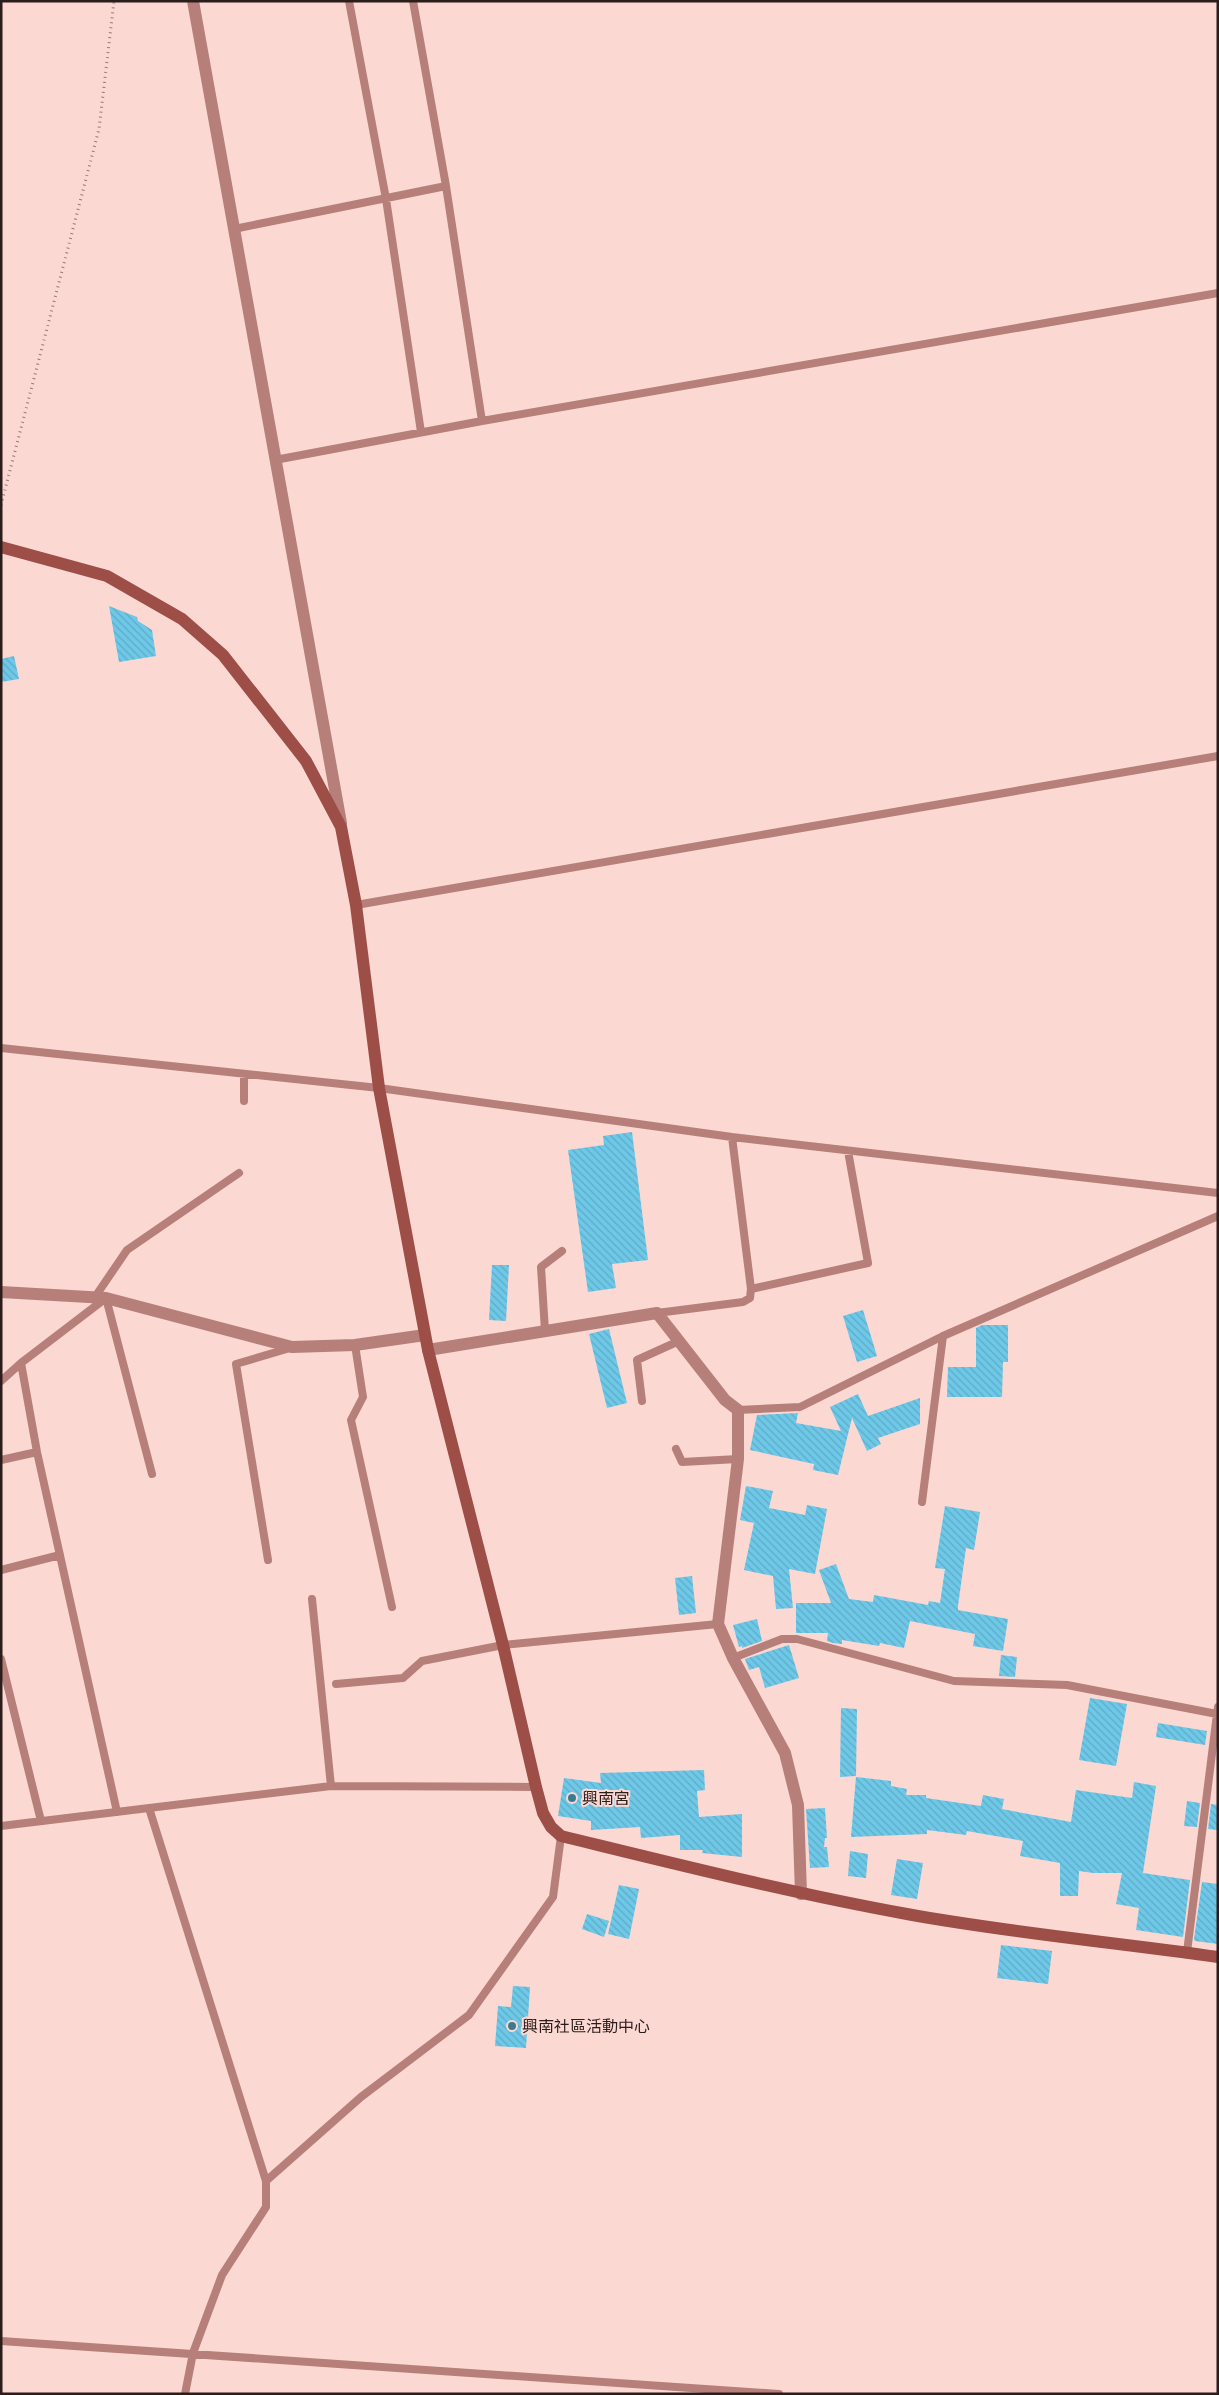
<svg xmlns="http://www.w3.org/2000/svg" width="1219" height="2395" font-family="'DejaVu Sans','Noto Sans TC',sans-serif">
<defs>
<pattern id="building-back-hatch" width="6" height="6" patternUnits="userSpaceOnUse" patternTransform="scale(1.25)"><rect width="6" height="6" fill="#6ec8e7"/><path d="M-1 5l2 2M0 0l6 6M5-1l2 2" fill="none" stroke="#5fabc6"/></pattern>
</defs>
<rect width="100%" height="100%" fill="#fcd8d3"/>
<path fill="url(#building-back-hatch)" d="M109,606L137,617L138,621L152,630L156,656L119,662Z
M14,656L19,679L1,682V659Z
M632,1132L648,1260L612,1264L616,1288L588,1292L568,1150L604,1145L603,1136Z
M492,1265H509L506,1321L489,1320Z
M863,1310L877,1356L857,1362L843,1316Z
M982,1325H1008V1362H1003L1002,1397H947L948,1367H976V1328Z
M609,1329L627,1403L607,1408L589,1334Z
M858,1394L868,1416L920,1398V1424L878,1438L881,1444L867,1451L852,1418L838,1475L813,1470L814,1464L750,1450L757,1415L798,1413L796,1423L841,1431L830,1407Z
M746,1486L773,1491L769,1508L805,1515L807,1505L827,1509L815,1574L789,1569L793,1608L776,1609L773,1576L744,1570L754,1523L740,1520Z
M945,1506L980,1512L974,1550L966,1548L958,1606V1610L1008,1619L1003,1651L973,1646L975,1634L910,1621L904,1648L880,1643L879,1646L842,1640V1644L833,1643L827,1641L828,1633H796V1603H831L819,1570L836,1564L849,1599L873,1602L874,1595L928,1605L929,1601L940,1603L945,1569L935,1568Z
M692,1576L696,1613L679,1615L675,1578Z
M757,1619L762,1641L742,1648V1646L739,1647L733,1625Z
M789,1645L799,1678L765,1688L759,1667L749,1670L745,1659Z
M1001,1655L1017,1657L1015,1677L999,1676Z
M1090,1698L1127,1704L1116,1766L1079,1760Z
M841,1708L857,1709L856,1776L840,1777Z
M1158,1723L1207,1731L1205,1745L1156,1737Z
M704,1770L705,1790L697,1791L699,1817L742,1814V1857L702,1853L703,1850H680V1835L641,1838L640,1827L591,1830V1821L558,1816L564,1778L601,1783L600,1773Z
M856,1777L891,1781V1786L907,1789L906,1795H926V1798L981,1806L983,1795L1004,1799L1002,1809L1071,1822L1076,1790L1132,1798L1134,1782L1156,1786L1143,1873L1190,1880L1183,1937L1136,1930L1139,1908L1116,1904L1122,1873H1093L1079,1871L1078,1896H1060V1863L1020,1856L1023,1841L967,1831L966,1835L927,1830V1834L851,1837Z
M1187,1801L1200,1803L1197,1827L1184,1826Z
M1211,1804L1218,1805V1830L1208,1829Z
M825,1808L827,1838H825L824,1847H827L829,1867L810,1868L806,1809Z
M850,1851L868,1854L866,1878L848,1876Z
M897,1859L923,1863L917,1899L891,1895Z
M1202,1882L1218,1884V1944L1195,1941L1194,1939Z
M619,1885L639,1889L629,1939L608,1934Z
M587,1914L609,1921L604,1937L582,1929Z
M1001,1945L1052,1951L1048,1984L997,1978Z
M513,1986L530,1987L526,2048L495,2046L498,2006L511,2007Z"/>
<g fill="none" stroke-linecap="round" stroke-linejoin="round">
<path stroke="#947b77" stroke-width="3" stroke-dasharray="1 4" stroke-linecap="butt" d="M1,505L99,129L114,1"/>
<path stroke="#b77f79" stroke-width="8" d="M349,1L386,199L421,432
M413,1L446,186L482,421
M234,229L446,186
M275,460L482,421L1218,293
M356,905L1218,756
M1,1048L379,1088L732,1137L1218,1193
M244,1075V1101
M732,1137L751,1289
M95,1297L127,1250L239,1173
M657,1313L743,1302L750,1298L751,1289L868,1263L848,1151
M545,1331L541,1267L562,1251
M355,1345L363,1397L351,1420L392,1607
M1,1381L21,1363
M642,1401L637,1360L679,1341
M738,1410L800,1407L943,1336L1218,1216
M676,1449L682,1462L738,1459
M1,1460L37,1452
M922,1502L943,1336
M268,1560L236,1364L290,1348
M1,1570L60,1555
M312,1599L331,1786
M733,1658L782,1639H797L954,1681L1067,1685L1217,1714L1218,1707
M1,1659L41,1821
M336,1684L403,1678L422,1661L503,1645L718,1624
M149,1808L266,2181V2207L222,2275L193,2353L185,2394
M117,1812L37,1452L21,1363L106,1298L152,1474
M1,1826L331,1786L536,1787
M1187,1952L1217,1714
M266,2181L361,2097L469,2015L553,1897L561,1836
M1,2341L779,2394"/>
<path stroke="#b77f79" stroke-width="12" d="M193,1L341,823
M1,1292L106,1298L292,1347L355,1345L425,1335
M428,1350L657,1313L725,1400L738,1410V1459L718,1624L733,1658L785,1753L798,1805L801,1894"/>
<path stroke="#9d4e47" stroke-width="12" d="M1,547L107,576L182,619L223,655L306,761L341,827L356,905L379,1088L428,1350L503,1645L536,1787L543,1813L551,1827L561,1836C676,1864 791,1893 907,1914C1010,1933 1114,1942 1218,1957"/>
</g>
<g fill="#3c7b8f" stroke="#fcd8d3" stroke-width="2">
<circle cx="572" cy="1798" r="5"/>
<circle cx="512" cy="2026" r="5"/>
</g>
<g text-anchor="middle" stroke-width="4" stroke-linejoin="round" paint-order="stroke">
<g font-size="16" fill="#2a1d1b" stroke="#fcd8d3" text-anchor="start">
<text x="582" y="1804">興南宮</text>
<text x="522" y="2032">興南社區活動中心</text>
</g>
</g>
<rect width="1219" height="2395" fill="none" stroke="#2a1d1b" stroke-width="5"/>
</svg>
